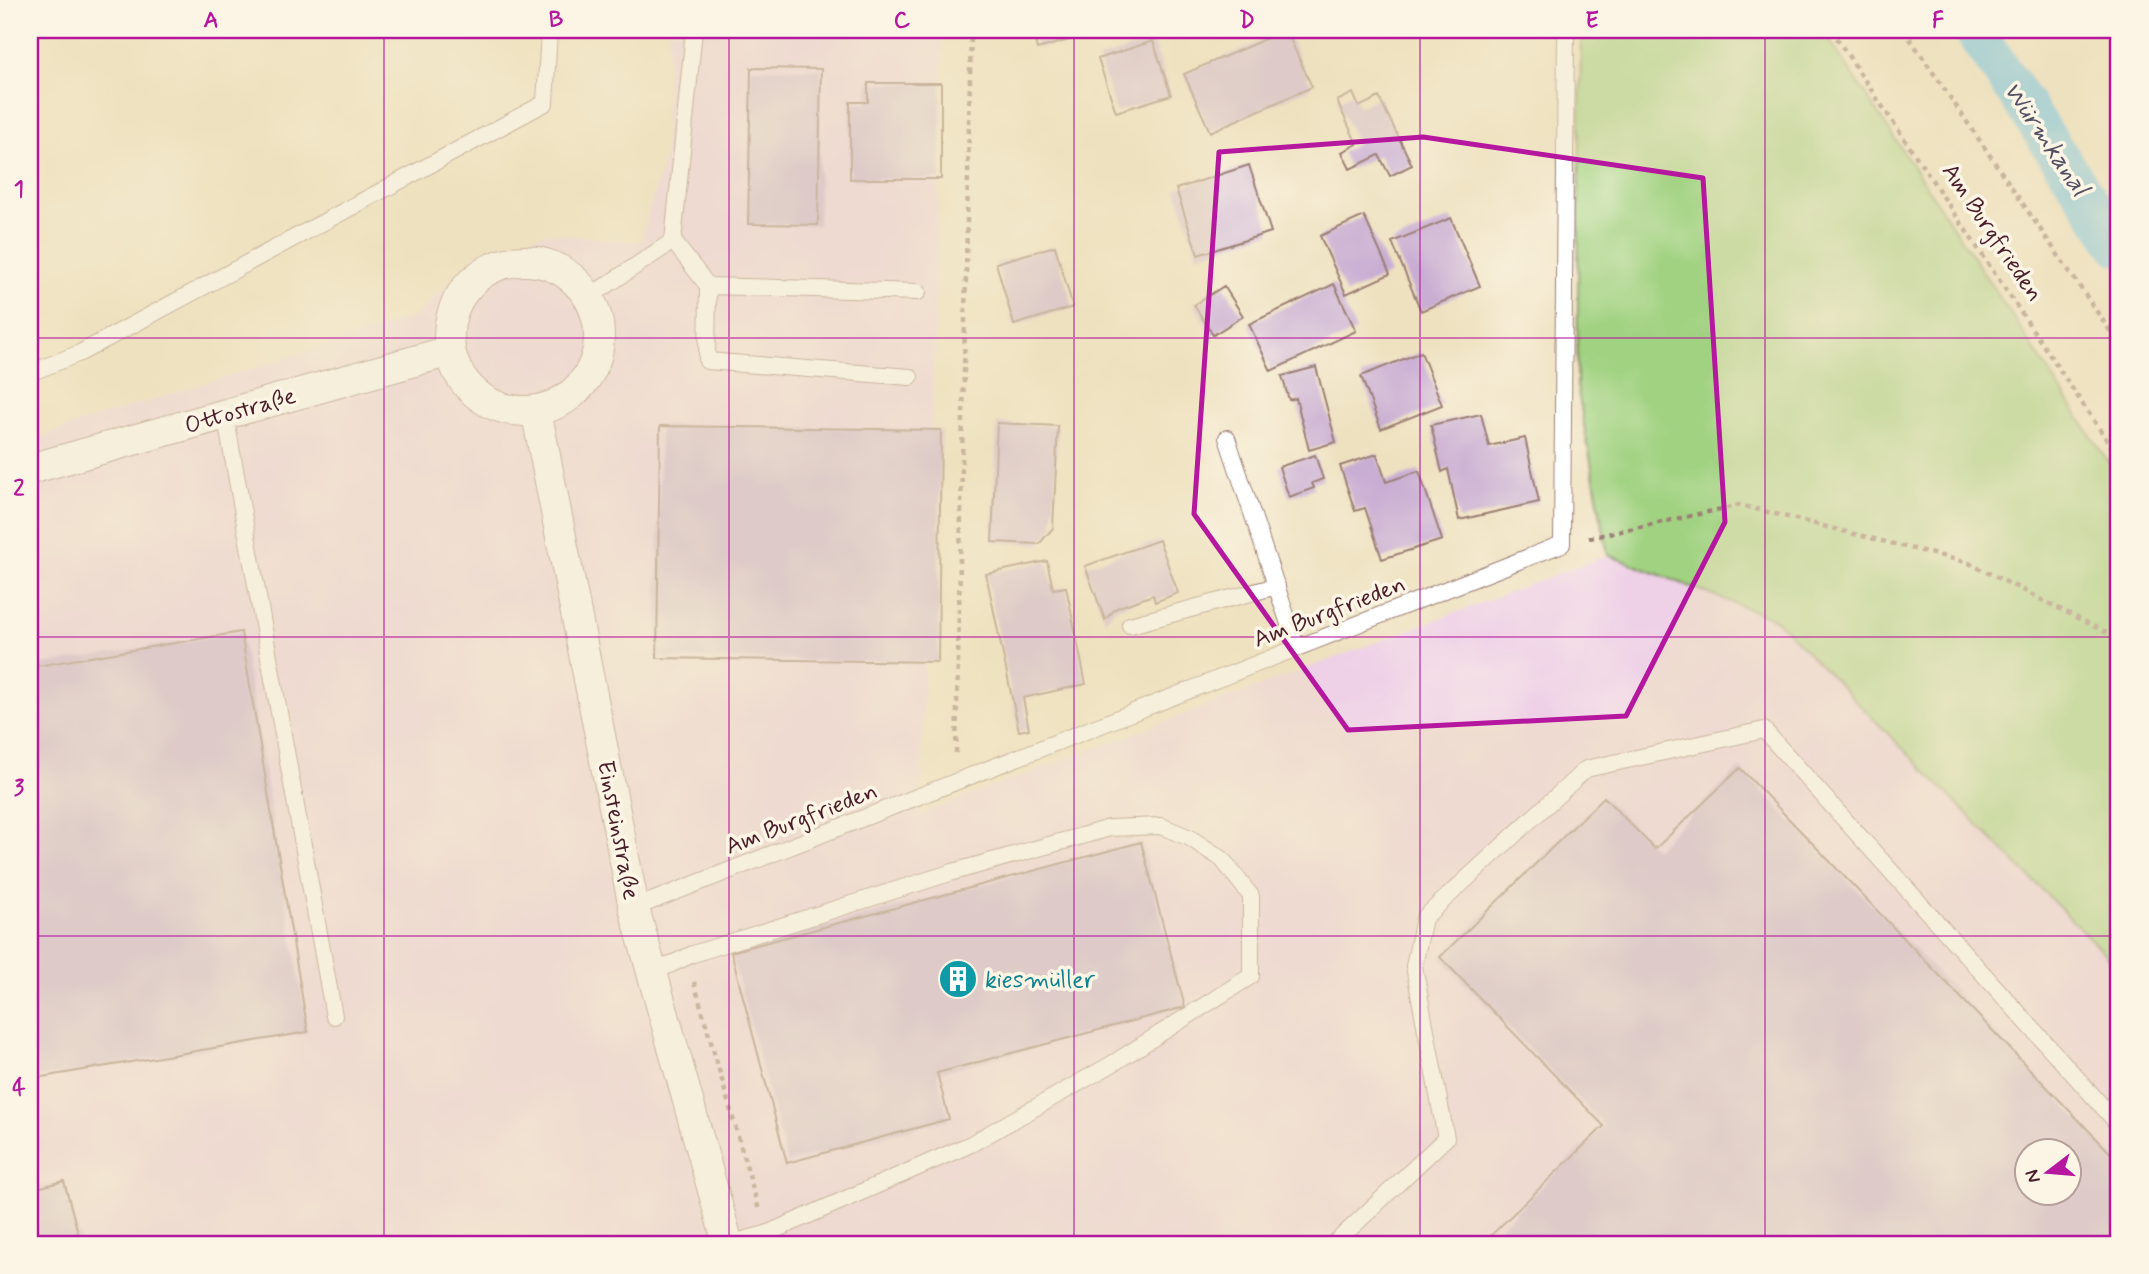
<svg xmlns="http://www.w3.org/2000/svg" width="2149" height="1274" font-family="Mynerve,sans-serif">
<rect width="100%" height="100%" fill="#fcf5e5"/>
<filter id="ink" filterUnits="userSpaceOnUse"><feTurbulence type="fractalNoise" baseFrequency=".0143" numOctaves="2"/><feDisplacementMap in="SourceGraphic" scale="14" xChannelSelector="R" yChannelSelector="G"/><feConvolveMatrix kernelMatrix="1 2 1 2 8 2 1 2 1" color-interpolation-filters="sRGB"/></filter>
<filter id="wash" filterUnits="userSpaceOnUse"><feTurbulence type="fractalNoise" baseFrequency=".00686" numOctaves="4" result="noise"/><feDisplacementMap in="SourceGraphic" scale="28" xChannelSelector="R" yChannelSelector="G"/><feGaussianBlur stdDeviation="1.57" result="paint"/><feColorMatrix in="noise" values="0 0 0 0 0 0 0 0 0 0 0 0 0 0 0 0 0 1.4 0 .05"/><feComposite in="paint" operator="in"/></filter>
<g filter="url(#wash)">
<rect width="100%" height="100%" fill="#eee1c0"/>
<path fill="#eed0e7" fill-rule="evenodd" d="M669,30H943L920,814L1608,555L1775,619L2119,968V1244H30V442L74,425L417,316L478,253L545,233L640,242L664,159ZM2026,1152H2068V1194H2026Z"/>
<path fill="#a0d281" stroke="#757856" stroke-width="2" d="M1581,30H1823L2119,478V968L1775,619L1608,555L1577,386Z"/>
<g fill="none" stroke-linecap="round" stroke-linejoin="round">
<path stroke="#69c1e6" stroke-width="40" d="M1974,30L2119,246"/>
</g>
<g id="blocks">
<path fill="#c9aed3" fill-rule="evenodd" d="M1032,30H1081L1083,36L1037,49Z
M1286,30L1312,87L1210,132L1184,74Z
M1153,41L1171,95L1116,112L1098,59Z
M751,68L821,69L818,225L748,224Z
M868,83H941V179H850V102H868Z
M1353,93L1359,107L1379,97L1412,165L1390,176L1379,155L1350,169L1342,152L1357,144L1337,101Z
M1249,165L1271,232L1198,255L1176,189Z
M1364,216L1390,274L1346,294L1320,236Z
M1451,218L1480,286L1421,311L1392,242Z
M1055,246L1073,307L1014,325L996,263Z
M1334,284L1356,331L1271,371L1249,324Z
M1224,286L1243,316L1213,335L1194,305Z
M1421,352L1442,405L1381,429L1361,376Z
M1316,367L1336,442L1309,450L1296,398L1289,400L1282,376Z
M1481,414L1489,446L1525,438L1539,502L1459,520L1448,469L1442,472L1431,425Z
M997,423L1058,426L1053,528L1039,544L992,542Z
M660,426L941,430L938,662L657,658Z
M1377,454L1386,482L1419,471L1442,540L1382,559L1365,508L1355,511L1340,466Z
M1315,455L1323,479L1312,483L1314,488L1289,497L1279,467Z
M1159,540L1178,593L1155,602L1153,595L1116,608L1105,620L1085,566Z
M1047,561L1053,589L1066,587L1086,684L1023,698L1029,729L1019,731L986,574Z
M241,632L308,1032L30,1079V667Z
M1740,768L2119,1162V1244H1482L1604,1126L1440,957L1604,797L1655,849ZM2026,1152H2068V1194H2026Z
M1141,842L1185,1007L937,1073L949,1119L787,1163L731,952Z
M64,1181L81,1244H30V1190Z"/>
</g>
</g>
<g filter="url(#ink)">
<use href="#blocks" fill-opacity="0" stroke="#9c8076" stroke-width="2"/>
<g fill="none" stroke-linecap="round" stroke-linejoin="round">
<defs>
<path id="lane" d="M673,241L708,286L707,361L910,377
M708,286L918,292
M589,297L673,241L694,30
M30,373L80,353L545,103L549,30
M225,414L334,1016
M1227,438L1297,648
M1130,625L1277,586
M634,908L1562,544L1566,30
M652,973L693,954L953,872L1110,828L1161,826L1190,838L1222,859L1251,896V976L1112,1064L971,1144L766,1234L728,1244
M1334,1244L1446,1138L1414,966L1424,918L1586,769L1764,730L2119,1125"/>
<path id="street" d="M449 336a75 75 0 1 1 150 0a75 75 0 1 1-150 0Z
M536,410L634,908L728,1244
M30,469L450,351"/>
</defs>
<use href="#lane" stroke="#9c8076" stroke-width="18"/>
<use href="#street" stroke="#9c8076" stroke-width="32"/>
<path stroke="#9c8076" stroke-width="4.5" stroke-dasharray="5 5" stroke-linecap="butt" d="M1831,30L2119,458
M1904,30L2119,344
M1589,538L1740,505L1969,563L2119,639
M956,753L971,30
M694,982L759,1210"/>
<use href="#lane" stroke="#fff" stroke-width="16"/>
<use href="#street" stroke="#fff" stroke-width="30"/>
</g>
</g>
<path d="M0 0H2149V1274H0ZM1423,137L1703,178L1725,522L1626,716L1348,730L1194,514L1219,152Z" fill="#eee1c0" fill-opacity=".55" fill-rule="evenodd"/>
<path fill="none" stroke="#b5179e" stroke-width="5" stroke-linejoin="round" d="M1423,137L1703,178L1725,522L1626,716L1348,730L1194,514L1219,152Z"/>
<path fill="none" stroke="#b5179e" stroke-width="2" stroke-opacity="0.55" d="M384,30V1244M729,30V1244M1074,30V1244M1420,30V1244M1765,30V1244M30,338H2119M30,637H2119M30,936H2119"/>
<defs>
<symbol id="building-disc" viewBox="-11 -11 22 22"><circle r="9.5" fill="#0f9aa8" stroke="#fcf5e5"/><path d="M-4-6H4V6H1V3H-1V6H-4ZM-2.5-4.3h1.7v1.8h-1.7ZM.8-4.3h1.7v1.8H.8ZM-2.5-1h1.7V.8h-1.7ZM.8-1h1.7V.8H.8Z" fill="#fff"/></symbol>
</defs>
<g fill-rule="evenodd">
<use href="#building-disc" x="936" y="957" width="44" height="44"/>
</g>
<g text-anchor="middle" stroke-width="7" stroke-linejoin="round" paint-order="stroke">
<g font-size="24" fill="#4a1f2b" stroke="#fcf5e5">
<text transform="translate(1993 232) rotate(56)" y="8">Am Burgfrieden</text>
<text transform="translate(240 410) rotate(-16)" y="8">Ottostraße</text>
<text transform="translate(1329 611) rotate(-21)" y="8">Am Burgfrieden</text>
<text transform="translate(801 818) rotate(-21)" y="8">Am Burgfrieden</text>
<text transform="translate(619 830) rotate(79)" y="8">Einsteinstraße</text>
</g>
<g font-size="24" fill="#0d838f" stroke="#fcf5e5" text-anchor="start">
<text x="985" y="987">kiesmüller</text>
</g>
<g font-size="26" font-style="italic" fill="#535063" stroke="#fcf5e5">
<text transform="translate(2047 138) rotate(56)" y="9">Würmkanal</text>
</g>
</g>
<rect width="2149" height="1274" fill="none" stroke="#fcf5e5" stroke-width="77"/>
<g transform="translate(2048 1172) rotate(254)"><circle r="33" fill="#fcf5e5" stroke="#b59f9b" stroke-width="2"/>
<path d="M0-5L12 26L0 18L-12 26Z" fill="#b5179e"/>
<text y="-10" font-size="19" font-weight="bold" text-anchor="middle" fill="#4a1f2b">N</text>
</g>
<rect x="38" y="38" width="2072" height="1198" fill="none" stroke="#b5179e" stroke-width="2.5"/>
<g font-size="23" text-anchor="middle" font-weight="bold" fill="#b5179e">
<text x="211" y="27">A</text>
<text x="556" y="27">B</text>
<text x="902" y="27">C</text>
<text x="1247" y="27">D</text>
<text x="1592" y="27">E</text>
<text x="1938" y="27">F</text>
<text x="19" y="196">1</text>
<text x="19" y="495">2</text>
<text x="19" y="795">3</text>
<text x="19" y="1094">4</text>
</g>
</svg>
